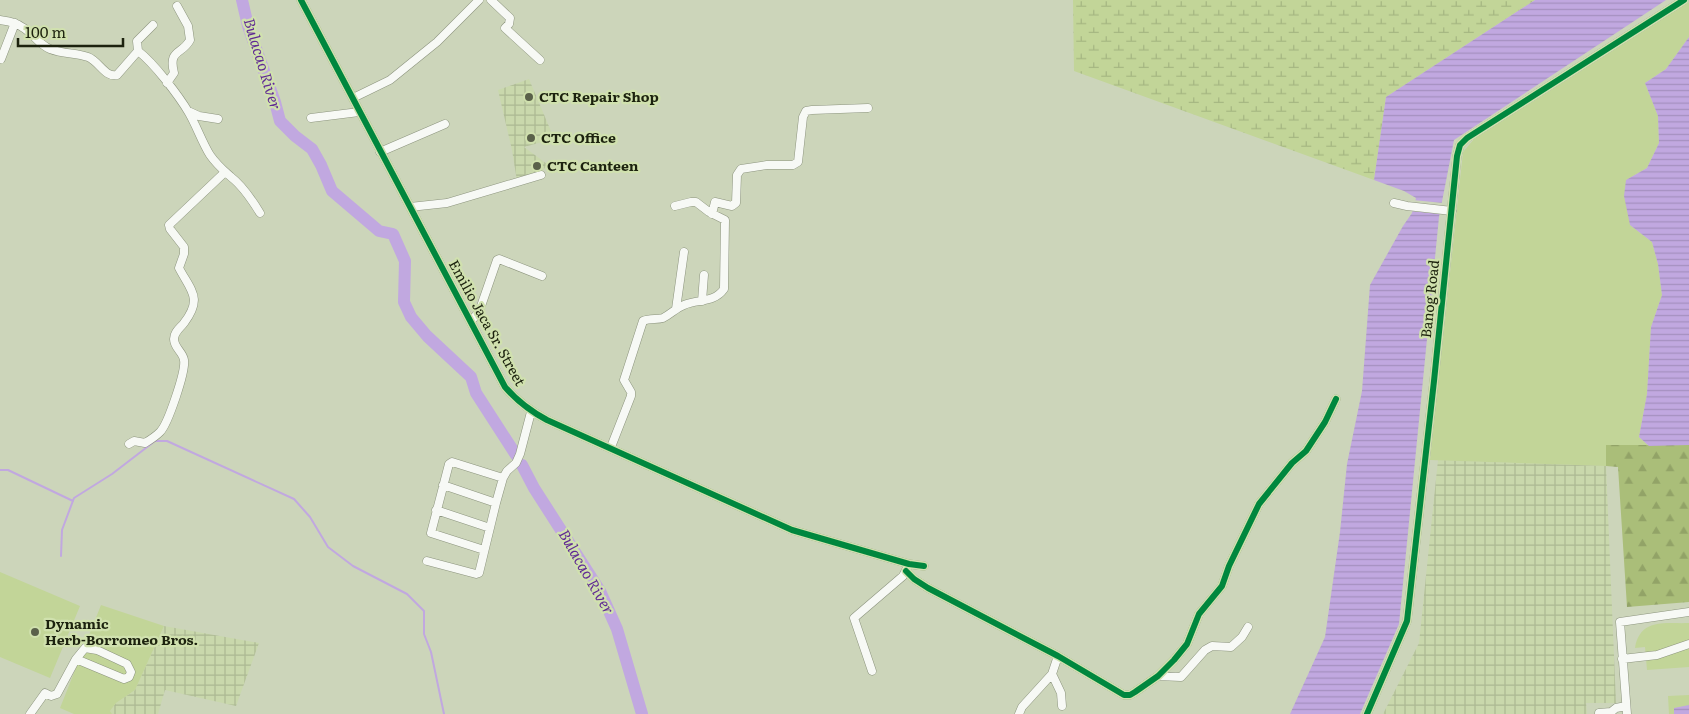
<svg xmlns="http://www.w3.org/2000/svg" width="1689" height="714" font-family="Literata,serif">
<defs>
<pattern id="industrial-grid" width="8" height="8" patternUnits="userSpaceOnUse" patternTransform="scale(1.25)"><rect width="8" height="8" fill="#c9d8ac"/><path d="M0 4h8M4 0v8" fill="none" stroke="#acb993"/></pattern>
<pattern id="forest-firs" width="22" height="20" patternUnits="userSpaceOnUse" patternTransform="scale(1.25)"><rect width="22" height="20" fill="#aabe79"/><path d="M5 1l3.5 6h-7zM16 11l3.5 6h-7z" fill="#92a367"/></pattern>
<pattern id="wetland-marsh" width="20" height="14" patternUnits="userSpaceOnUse" patternTransform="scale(1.25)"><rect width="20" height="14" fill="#c2d598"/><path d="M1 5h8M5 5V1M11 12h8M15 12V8" fill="none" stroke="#a6b782"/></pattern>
<pattern id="water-rules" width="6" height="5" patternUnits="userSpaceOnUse" patternTransform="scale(1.25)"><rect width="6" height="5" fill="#c1a8e0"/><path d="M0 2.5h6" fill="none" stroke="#a590bf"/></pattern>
</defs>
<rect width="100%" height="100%" fill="#ccd5ba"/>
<path fill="url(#industrial-grid)" d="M529,79L553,136L546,138V141L524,147L547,164L541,174L517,181L512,150L498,90Z
M1438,460L1606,466L1616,703H1586L1587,714H1383L1419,643Z
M164,626L259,643L236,706L165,690L158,714H112L110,711L116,703L135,690Z"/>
<path fill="#c2d598" d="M1689,2V37L1666,69L1645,83L1658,116L1659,143L1647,168L1626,180L1630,225L1652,242L1658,264L1662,295L1651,327L1647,394L1639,437L1649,446L1606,445V466L1430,460L1463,152L1474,139Z
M0,572L80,606L50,678L0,657Z
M101,605L164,626L135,690L116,703L110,711L112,714H74L60,708Z
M1689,623V667L1647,670L1645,647L1635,648C1640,618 1665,624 1689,623Z
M1689,695V714H1669L1668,696Z"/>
<path fill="url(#forest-firs)" d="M1606,445H1689V602L1627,607L1618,467L1606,466Z"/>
<path fill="url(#wetland-marsh)" d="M1073,0H1535L1386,97L1374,180L1074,71Z"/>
<path fill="url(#water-rules)" d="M1535,0H1666L1454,140L1439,217L1399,624L1360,714H1290L1325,637L1340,532L1347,464L1362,391L1370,285L1403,226L1412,213L1416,198L1404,191L1374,180L1386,97Z
M1689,37V445L1649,446L1639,437L1647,394L1651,327L1662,295L1658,264L1652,242L1630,225L1624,196L1626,180L1647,168L1659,143L1658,116L1645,83L1666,69Z
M1689,705V714H1674V708Z"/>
<path fill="#ccd5ba" d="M1413,200L1443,203L1442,214L1410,211Z"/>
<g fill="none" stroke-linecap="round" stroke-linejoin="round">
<path stroke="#c1a8e0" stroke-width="2" d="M0,470H8L73,501
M61,556L62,530L74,498L112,474L155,441H167L294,499L310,517L328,547L353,566L407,594L424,611V634L431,652L444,714"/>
<path stroke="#c1a8e0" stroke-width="12" d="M242,0L248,26L275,102L280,121L295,136L312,149L321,165L332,191L379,231L393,234L405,261L404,302L411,317L427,336L471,377L476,393L516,455
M522,465L534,488L600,591L617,629L642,714"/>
<defs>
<path id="minor" d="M301,0L505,387C518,402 530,411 547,420L792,530L909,564L924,566
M491,0L510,18L509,24L505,28L540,60
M0,20C7,21 16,22 22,27C33,33 38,44 50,49C63,54 76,53 88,57C99,61 105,78 117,75L138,51L137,41L153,25
M138,51C154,63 179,96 189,113C197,127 202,142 210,155C217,165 222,169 231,177C243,186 252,200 260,213
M1,59L15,23
M167,83L174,73C168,49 182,55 190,40L188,26L177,6
M353,98L390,80L437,42L479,0
M188,111L199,116L218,119
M311,118L359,112
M380,152L445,124
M1394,203L1407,206L1452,211
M410,207L447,203L541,175
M712,214L715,202L732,206L736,203L737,175L741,169L767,165H793L798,162L803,117L806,111L812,110L868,108
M702,301L704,275
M676,309L684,252
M471,321L479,312L497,260L499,259L542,276
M129,444L134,441L145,443C150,440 156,436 160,432C168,424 186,371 184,360C183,352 174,348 174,339C174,332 180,328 184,323C203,298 191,291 179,268L184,254V247L170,229L169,225L224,173
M611,447L631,396V392L624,380L643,321C650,318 657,320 663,318C671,314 676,308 684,305C698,299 714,303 724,289L725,220L709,212L696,202H691L675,206
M443,485L496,503
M436,510L490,528
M484,550L431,533L449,464L452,462L503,478
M427,561L476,574L479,573L496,503L503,478L507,471L516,463L520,454L531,412
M906,571L914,579L928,588L1058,656L1124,695H1130L1135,692L1158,676L1174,660L1187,644L1199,614L1222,586L1229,566L1259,504L1292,463L1306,451L1325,422L1336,399
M1622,659L1657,655L1689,644
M872,671L854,618L903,576L907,568
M1052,674L1061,693L1062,706
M1158,676L1181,677L1205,650L1212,646L1231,647L1242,637L1248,627
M1611,712L1616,708L1626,706
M30,714L45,693L51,696L57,694L76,659L85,648L97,650L127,664L131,672L129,677L124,679L76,659
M1019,714L1022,707L1052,674L1058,656
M1367,714L1407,621L1434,381L1457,156L1460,145L1467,138L1684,0
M1599,714V713L1611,712
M1627,714L1620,622L1689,612"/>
</defs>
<use href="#minor" stroke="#8c947e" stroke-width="9"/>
<use href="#minor" stroke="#f7f9f5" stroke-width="8"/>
<defs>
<path id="cycleway" d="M301,0L505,387C518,402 530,411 547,420L792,530L909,564L924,566
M906,571L914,579L928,588L1058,656L1124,695H1130L1135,692L1158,676L1174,660L1187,644L1199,614L1222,586L1229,566L1259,504L1292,463L1306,451L1325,422L1336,399
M1367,714L1407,621L1434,381L1457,156L1460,145L1467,138L1684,0"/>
</defs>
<use href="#cycleway" stroke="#d0e1ae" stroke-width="9"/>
<use href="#cycleway" stroke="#00873e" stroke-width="6"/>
</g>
<g fill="#5a614a" stroke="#d0e1ae" stroke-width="2">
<circle cx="529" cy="97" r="5"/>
<circle cx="531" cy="138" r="5"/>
<circle cx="537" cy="166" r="5"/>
<circle cx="35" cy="632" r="5"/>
</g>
<g text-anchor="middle" stroke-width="4.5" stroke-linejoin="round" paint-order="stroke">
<g font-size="14" font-weight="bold" fill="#1c220e" stroke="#d0e1ae" text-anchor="start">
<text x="539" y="102">CTC Repair Shop</text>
<text x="541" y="143">CTC Office</text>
<text x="547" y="171">CTC Canteen</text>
<text x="45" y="629">Dynamic<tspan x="45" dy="16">Herb-Borromeo Bros.</tspan></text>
</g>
<g font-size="14" fill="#1c220e" stroke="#d0e1ae">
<text transform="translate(1430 299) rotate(-84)" y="5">Banog Road</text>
<text transform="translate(487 323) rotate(61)" y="5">Emilio Jaca Sr. Street</text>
</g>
<g font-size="15" font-style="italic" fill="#602a94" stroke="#d0e1ae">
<text transform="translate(262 64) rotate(73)" y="5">Bulacao River</text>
<text transform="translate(586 572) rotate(60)" y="5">Bulacao River</text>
</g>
</g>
<path d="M18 38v8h105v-8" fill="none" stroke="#1c220e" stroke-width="2.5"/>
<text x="25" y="38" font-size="15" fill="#1c220e" stroke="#d0e1ae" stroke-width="4" paint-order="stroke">100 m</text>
</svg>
